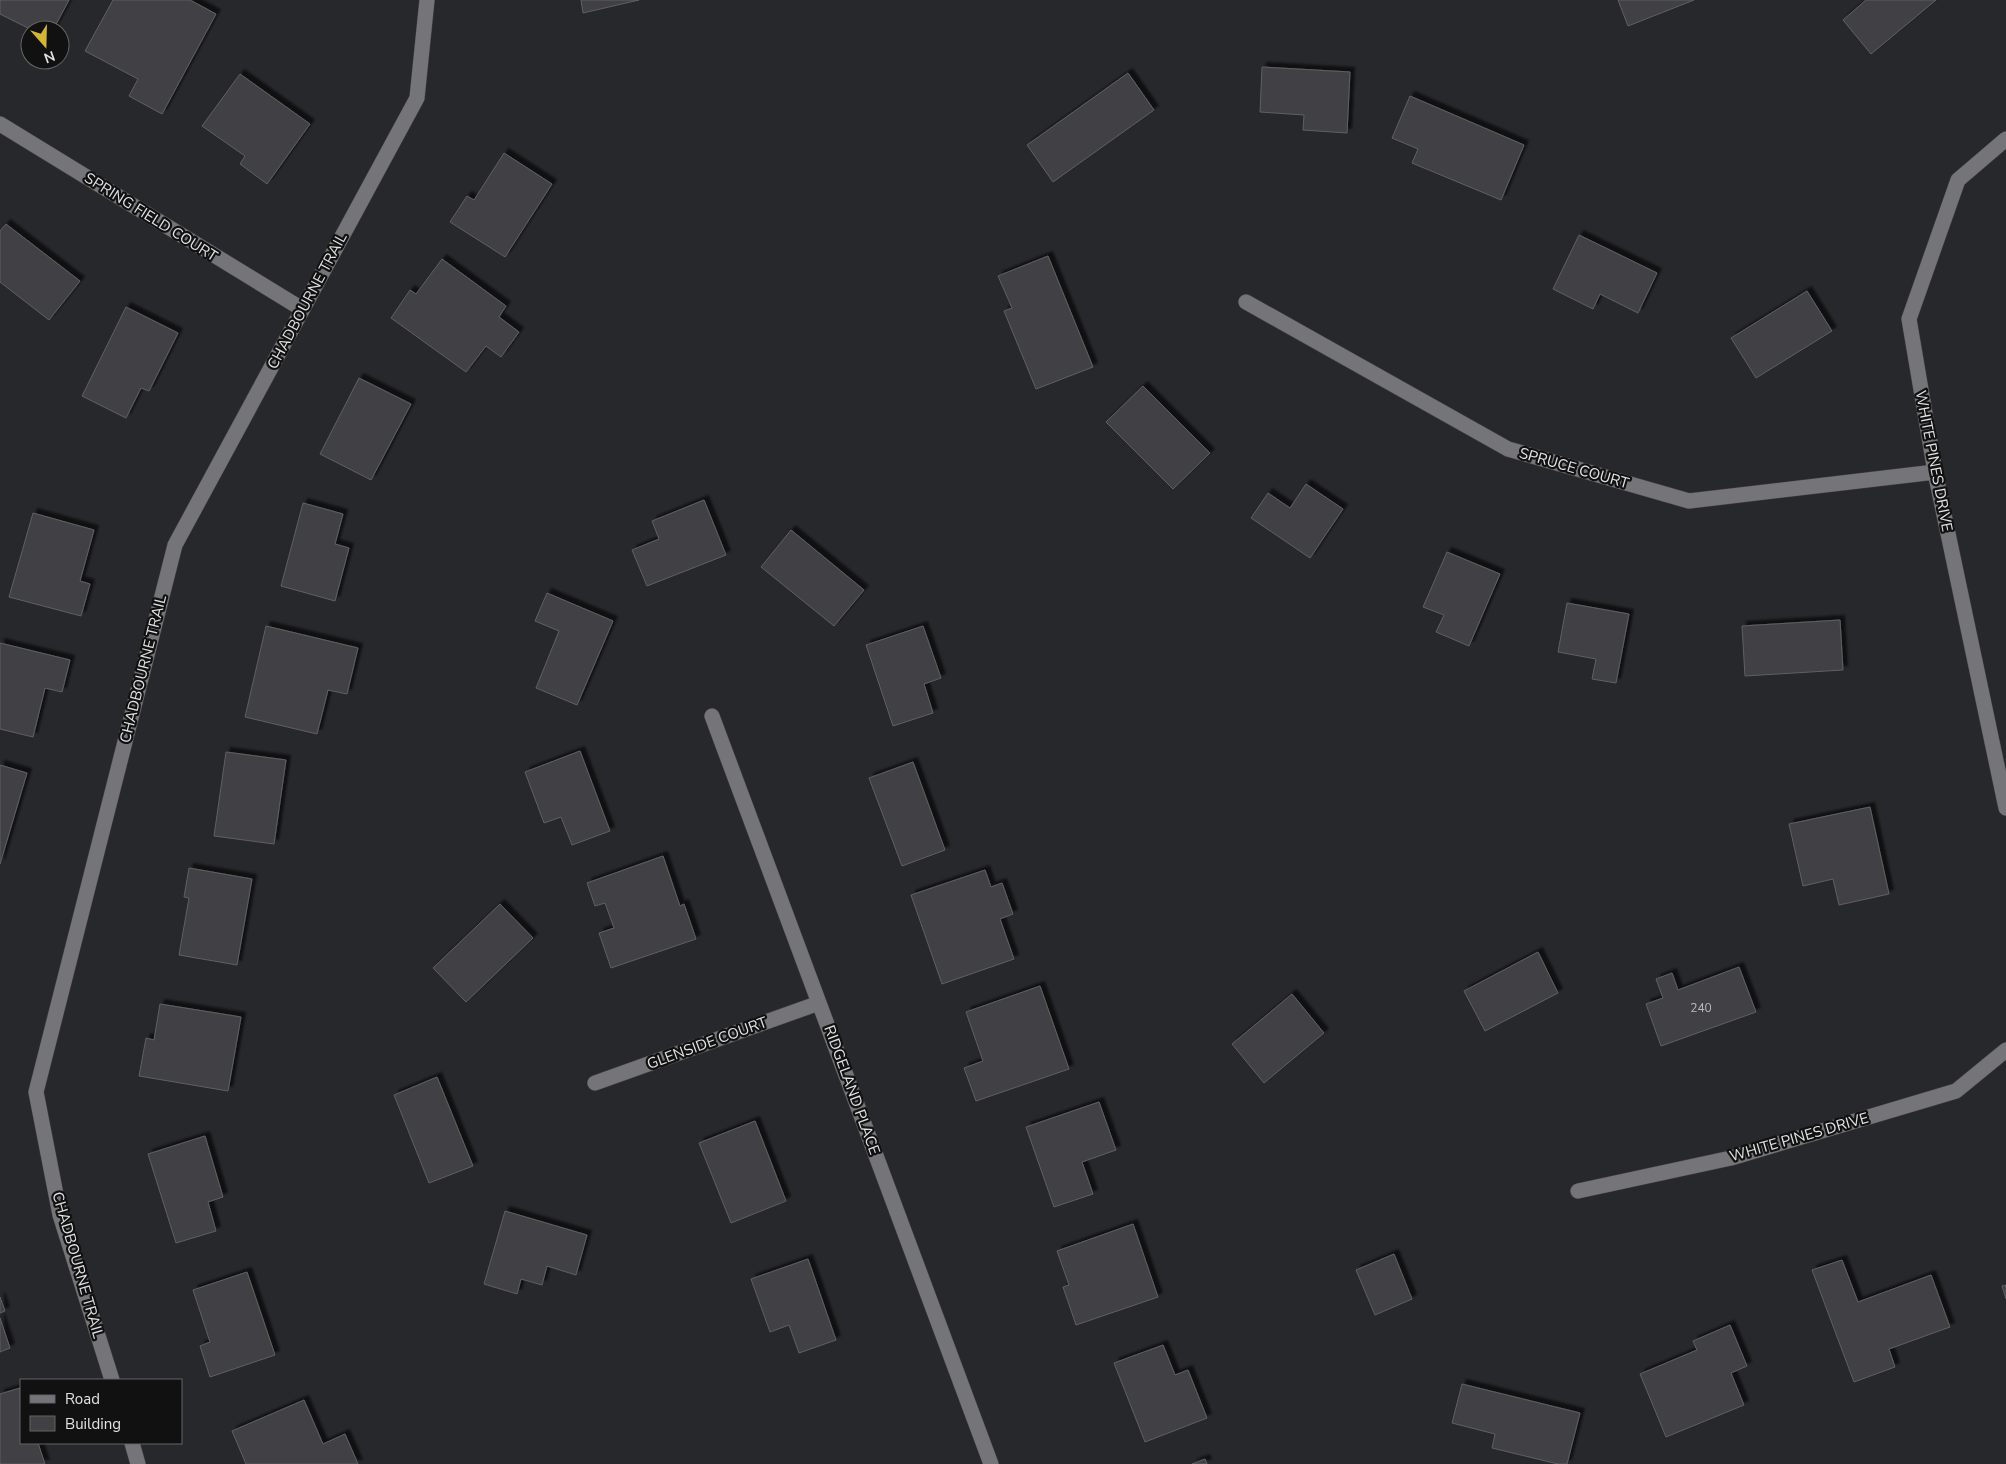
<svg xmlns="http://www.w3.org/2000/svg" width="2006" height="1464" font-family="'Nunito Sans',sans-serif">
<defs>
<filter id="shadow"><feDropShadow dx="4.5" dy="-4.5" stdDeviation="1" flood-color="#0009"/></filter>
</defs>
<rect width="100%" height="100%" fill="#27282b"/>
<path fill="#414144" stroke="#5f6063" filter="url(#shadow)" d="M0,0H69L53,30H32L0,14Z
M113,0H190L216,14L162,114L129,96L138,79L85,51Z
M581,0H639L583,13Z
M1618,0H1694L1628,26Z
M1866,0H1936L1871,54L1843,20Z
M1262,67L1350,72L1347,133L1303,130L1304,115L1260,112Z
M1128,73L1154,110L1053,182L1027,145Z
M240,74L310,124L267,184L240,164L245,156L202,126Z
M1410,96L1524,145L1501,200L1412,163L1418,149L1392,138Z
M504,153L552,184L505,257L450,222L467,196L474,200Z
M6,224L80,281L49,320L0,282V231Z
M1579,235L1657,273L1638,313L1600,294L1593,309L1553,289Z
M1048,256L1093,367L1036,389L1004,311L1012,308L998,276Z
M442,259L506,306L499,317L519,332L501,357L486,346L466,372L391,318L410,290L416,294Z
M1807,291L1832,331L1756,378L1731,338Z
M126,307L178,333L149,391L141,388L126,418L82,396Z
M359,378L411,404L371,480L320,454Z
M1143,386L1210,453L1173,489L1106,422Z
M1306,484L1343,509L1310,558L1251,518L1268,493L1290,508Z
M704,500L726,555L647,586L632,550L659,539L652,521Z
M303,503L343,514L335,544L349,548L335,601L281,586Z
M33,513L94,530L80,581L90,584L81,616L9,597Z
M791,530L864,590L834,626L761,567Z
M1447,552L1500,574L1469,646L1436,632L1444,615L1423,607Z
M547,593L613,621L577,705L536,688L559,631L535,621Z
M1567,603L1629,614L1616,683L1592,679L1596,659L1558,652Z
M1840,620L1843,670L1745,676L1742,626Z
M266,626L358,648L347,694L328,690L317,734L245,717Z
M923,626L941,678L924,684L933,713L893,726L866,645Z
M0,643L70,660L62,692L45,688L33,737L0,729Z
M580,751L610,831L572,845L561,817L544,823L525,772Z
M226,752L286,760L274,844L214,836Z
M913,762L945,850L902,866L869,778Z
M0,765L27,773L0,864Z
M1870,807L1889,894L1839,905L1833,879L1803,886L1789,824Z
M663,856L680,906L684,904L696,939L611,968L599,933L614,928L605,903L595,906L587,883Z
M189,868L252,879L237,965L179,955L189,898L184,897Z
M985,870L991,887L1002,883L1013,914L1000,919L1014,959L942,984L911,895Z
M500,904L533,938L466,1002L433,968Z
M1538,952L1558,993L1485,1031L1464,991Z
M1739,967L1756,1012L1661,1046L1646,1004L1663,998L1656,979L1672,973L1678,990Z
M1040,986L1069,1069L976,1101L964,1068L983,1061L966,1012Z
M1292,994L1324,1033L1264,1083L1232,1044Z
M160,1004L241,1017L228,1091L139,1076L146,1038L154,1040Z
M437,1077L473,1166L429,1183L394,1095Z
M1099,1102L1116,1150L1082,1162L1093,1194L1054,1207L1026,1127Z
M755,1121L786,1201L731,1223L699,1143Z
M205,1136L223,1197L208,1202L216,1231L176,1243L148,1154Z
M505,1211L587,1235L576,1275L547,1266L542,1285L521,1279L517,1294L484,1284Z
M1133,1224L1158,1297L1076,1325L1063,1287L1069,1285L1057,1251Z
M1394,1254L1412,1299L1375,1315L1356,1270Z
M808,1259L836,1340L799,1353L789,1325L770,1332L751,1279Z
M1842,1260L1858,1302L1931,1275L1950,1327L1889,1349L1895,1367L1854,1382L1812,1270Z
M247,1272L275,1355L210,1377L200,1346L210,1342L193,1290Z
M2006,1285V1299L2002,1286Z
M0,1297L5,1311L0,1313Z
M0,1318L10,1348L0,1352Z
M1730,1325L1747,1366L1731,1373L1744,1405L1666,1437L1640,1374L1697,1350L1693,1341Z
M1163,1345L1175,1375L1188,1370L1207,1418L1145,1442L1114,1363Z
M1462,1384L1580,1413L1567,1464H1558L1492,1448L1495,1434L1452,1423Z
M20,1388L21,1443H38L45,1464H0V1394Z
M304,1400L323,1444L345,1434L358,1464H246L232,1431Z
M1205,1459L1207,1464H1192Z"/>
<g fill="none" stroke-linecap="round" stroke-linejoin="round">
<defs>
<path id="minor" d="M0,124L302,309
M2006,139L1958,180L1909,319L1935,472L2006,808
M1246,302L1508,449L1689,501L1935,472
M712,716L991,1464
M595,1083L819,1003
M1578,1191L1731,1158L1956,1091L2006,1050
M112,1380L60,1215L36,1092L175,545L417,98L427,0
M132,1443L138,1464"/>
</defs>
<use href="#minor" stroke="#434345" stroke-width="16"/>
<use href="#minor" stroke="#757579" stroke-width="15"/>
</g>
<g text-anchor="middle" stroke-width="4.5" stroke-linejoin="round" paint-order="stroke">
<g font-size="12" fill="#bababd">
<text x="1701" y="1012">240</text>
</g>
<g font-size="15" fill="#e3e3e5" stroke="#111112">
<text transform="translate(151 217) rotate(32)" y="5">SPRING FIELD COURT</text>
<text transform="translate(307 301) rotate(-62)" y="5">CHADBOURNE TRAIL</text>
<text transform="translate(1934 461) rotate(79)" y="5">WHITE PINES DRIVE</text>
<text transform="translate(1574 468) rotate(16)" y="5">SPRUCE COURT</text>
<text transform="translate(143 669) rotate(-76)" y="5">CHADBOURNE TRAIL</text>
<text transform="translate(707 1043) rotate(-20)" y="5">GLENSIDE COURT</text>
<text transform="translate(852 1090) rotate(70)" y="5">RIDGELAND PLACE</text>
<text transform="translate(1799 1137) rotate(-16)" y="5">WHITE PINES DRIVE</text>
<text transform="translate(78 1265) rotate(74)" y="5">CHADBOURNE TRAIL</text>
</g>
</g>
<rect x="20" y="1379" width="162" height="65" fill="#111112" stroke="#656566"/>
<rect x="30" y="1395" width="25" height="8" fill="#757579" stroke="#656566"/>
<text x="65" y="1404" font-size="15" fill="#e3e3e5">Road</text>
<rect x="30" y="1416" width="25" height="15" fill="#414144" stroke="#656566"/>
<text x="65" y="1429" font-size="15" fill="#e3e3e5">Building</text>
<g transform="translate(45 45) rotate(160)"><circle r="24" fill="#111112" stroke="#656566"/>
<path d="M0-4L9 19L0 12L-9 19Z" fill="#d3b635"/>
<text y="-8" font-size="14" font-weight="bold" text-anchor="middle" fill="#e3e3e5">N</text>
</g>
</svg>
